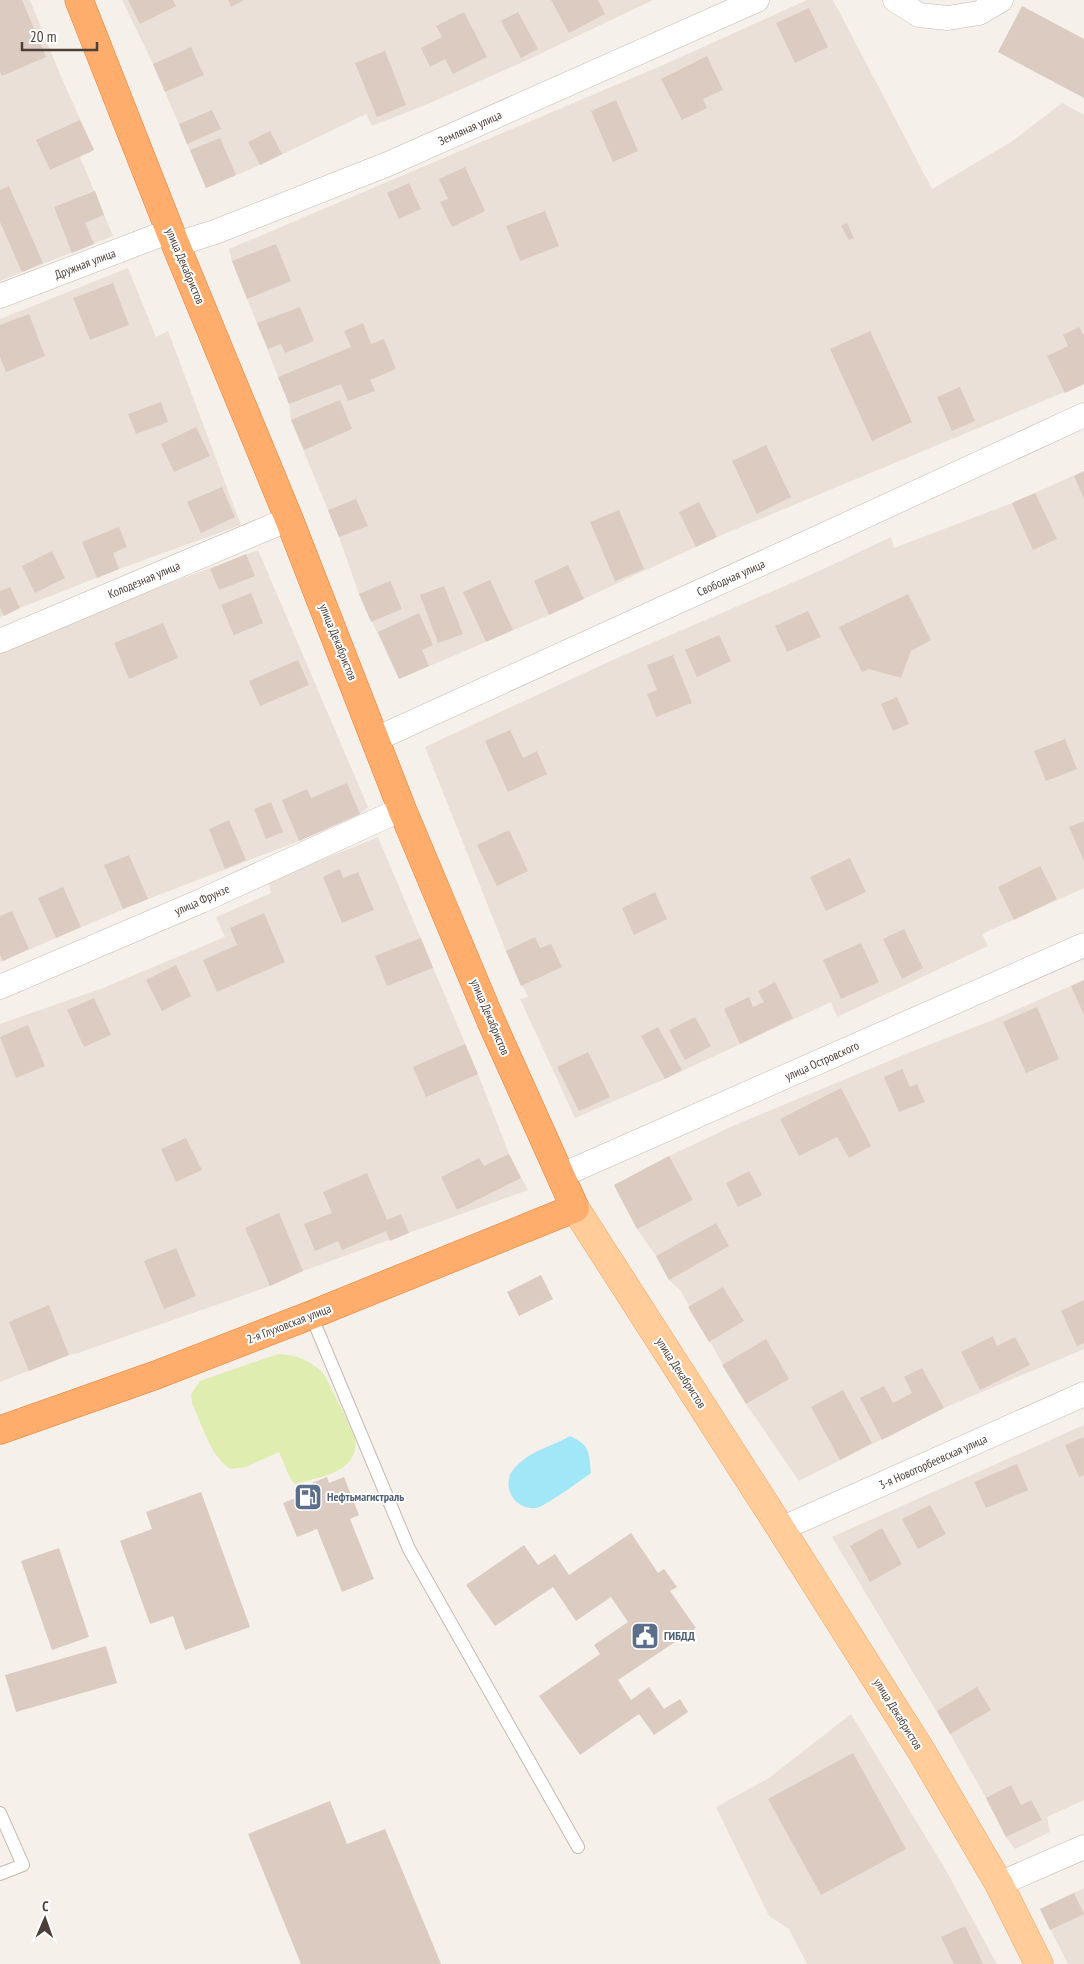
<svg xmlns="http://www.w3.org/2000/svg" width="1084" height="1964" font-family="'PT Sans Narrow',sans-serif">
<rect width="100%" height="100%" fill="#f6f0ea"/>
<path fill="#eae0d7" d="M0,0H30L62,79L94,150L80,157L113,236L0,281Z
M122,0H653L523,62L423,106L372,126L366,114L260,165L206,188L153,64Z
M807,0H833L932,189L1011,142L1062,103L1084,115V384L717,537L549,615L399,679L359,594L339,537L291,420L289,404L232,261L229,249L663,65Z
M128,268L156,337L168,331L241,525L119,569L20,608L0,617V319Z
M1084,471V888L982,934L988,946L837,1017L831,1002L665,1079L575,1118L520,999L528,997L506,951L425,747L617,658L817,572L891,537L894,548L1012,503Z
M258,550L368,807L360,814L299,841L143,901L0,962V647Z
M378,837L478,1074L509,1154L528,1190L303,1271L270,1286L78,1353L69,1355L0,1382V1024L103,988L225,937L216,917L271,893L268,881Z
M1084,980V1349L944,1408L799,1481L746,1404L680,1290L669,1280L656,1256L637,1229L614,1185L669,1156L735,1125L913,1051L993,1020Z
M1084,1425V1800L1047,1817L1050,1832L1015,1849L1006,1837L986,1798L950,1734L832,1537Z
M851,1714L944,1867L997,1964H807L789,1929L769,1916L716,1807L769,1778Z
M1084,1888V1964H1068L1040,1909Z"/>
<path fill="#dfedb0" d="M278,1354C296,1355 310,1360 323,1373C327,1378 352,1430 355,1438C357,1447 354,1457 348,1463C336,1476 311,1479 295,1484L290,1478L279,1452L246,1467L230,1469C210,1455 202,1425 192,1403L191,1394L200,1381Z"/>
<path fill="#a2e7f7" d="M570,1436C590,1445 589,1452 591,1473C583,1479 544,1507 536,1508C517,1510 504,1492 510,1475C512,1470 518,1464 522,1461C536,1449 555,1445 570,1436Z"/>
<path fill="#dccbc1" d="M0,0H22L46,57L2,76L0,72Z
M128,0H173L176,6L140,24Z
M228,0H244L231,7Z
M551,0H598L605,14L569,33Z
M1022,6L1084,39V98L998,52Z
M809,8L828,47L795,63L776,23Z
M464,12L487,57L453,74L445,59L430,67L421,48L442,37L436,26Z
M518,12L538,49L521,58L501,21Z
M191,47L204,75L165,92L153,64Z
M385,51L406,105L377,117L355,63Z
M707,56L723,90L703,99L707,108L682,120L661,79Z
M616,100L638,151L613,162L591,111Z
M212,110L221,129L187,144L179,124Z
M80,120L94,150L50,170L36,140Z
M270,131L282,154L260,165L248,142Z
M220,138L236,175L206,188L190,150Z
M465,167L485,211L452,227L440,202L448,199L439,179Z
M409,183L421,209L399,219L387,193Z
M9,186L43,263L22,272L0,222V190Z
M95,191L104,215L85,223L94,244L72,253L54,207Z
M545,211L559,246L520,261L506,226Z
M847,223L854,238L849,240L841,226Z
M276,244L291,281L247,299L232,261Z
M113,283L129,325L90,340L73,298Z
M300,307L314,341L285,353L281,344L268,349L257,323Z
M29,314L45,356L6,372L0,357V325Z
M363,323L371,344L384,339L396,369L370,380L375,391L348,401L341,384L289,404L278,377L351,347L344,331Z
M1079,327L1084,336V384L1065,393L1047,356L1068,346L1063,335Z
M870,331L912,422L872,441L830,349Z
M960,387L975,421L952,431L937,397Z
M340,400L352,429L304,450L291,420Z
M161,402L168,422L136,434L128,414Z
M196,427L210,456L174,472L161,444Z
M766,445L791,497L757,514L732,461Z
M1084,471V499L1074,476Z
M222,487L235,517L201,533L187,502Z
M1035,493L1057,539L1033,550L1012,503Z
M356,499L368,526L339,537L328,510Z
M699,502L717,537L696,547L679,512Z
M619,510L644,569L615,581L590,522Z
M119,527L127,547L113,553L119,569L97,578L82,542Z
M52,551L65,578L35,593L22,566Z
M246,554L255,576L219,590L210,569Z
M568,565L584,599L549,615L534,581Z
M490,580L513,630L486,642L463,592Z
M390,581L402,609L371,622L359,594Z
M444,586L463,634L438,643L420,595Z
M10,587L20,608L4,616L0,608V591Z
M251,593L263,623L234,635L221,605Z
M908,594L931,640L911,651L901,678L869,669L862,672L839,627Z
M808,611L821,637L787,652L775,626Z
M419,613L433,645L422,650L429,666L399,679L378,632Z
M163,623L178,658L129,679L114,643Z
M719,635L731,661L697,677L685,650Z
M673,655L692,703L656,717L647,694L657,690L647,665Z
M298,660L309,685L260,706L249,681Z
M897,697L909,724L893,731L881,704Z
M510,730L523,758L537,751L547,774L508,792L485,741Z
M1065,739L1077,769L1046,781L1034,751Z
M347,783L360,814L299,841L282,800L307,789L311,798Z
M271,802L283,832L266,839L254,809Z
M229,820L246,860L225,869L209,829Z
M1084,821V861L1069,827Z
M509,830L528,871L497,886L477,845Z
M129,855L148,899L123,909L104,865Z
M850,858L866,892L826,911L810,877Z
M1040,866L1057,899L1014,920L998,887Z
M340,869L343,878L358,872L374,910L342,923L323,877Z
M63,887L81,927L56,938L38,898Z
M655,892L667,919L634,935L622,908Z
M12,911L29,949L3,961L0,955V916Z
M264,913L285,962L217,992L203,960L237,945L230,928Z
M904,929L923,968L902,979L883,939Z
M535,937L540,948L551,944L562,967L521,986L506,951Z
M421,938L433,968L387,986L375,956Z
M861,943L879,982L841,999L823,960Z
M176,965L191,996L162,1011L146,980Z
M1084,980V1015L1071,986Z
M775,982L793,1018L740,1044L724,1009L749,997L753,1007L764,1002L758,991Z
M94,998L111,1035L84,1047L67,1010Z
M1037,1007L1059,1059L1026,1073L1003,1022Z
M695,1017L711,1046L685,1060L669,1030Z
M28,1025L45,1066L16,1078L0,1037Z
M658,1027L682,1070L665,1079L641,1036Z
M465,1044L478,1074L426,1097L413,1067Z
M588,1052L610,1097L579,1111L557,1067Z
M902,1069L910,1087L917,1084L925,1102L899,1112L884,1077Z
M841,1088L871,1146L849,1158L837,1137L799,1156L780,1119Z
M186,1138L202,1170L176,1182L161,1149Z
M509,1154L521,1178L457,1210L441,1177L479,1158L484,1166Z
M669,1156L693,1200L637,1229L614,1185Z
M749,1171L762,1195L738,1207L726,1183Z
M367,1173L387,1220L401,1214L409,1233L390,1241L386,1231L342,1250L338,1241L315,1251L304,1224L332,1213L323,1192Z
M279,1213L303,1271L270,1286L245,1228Z
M716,1223L729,1246L669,1280L656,1256Z
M176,1248L196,1296L164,1309L144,1261Z
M541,1275L553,1299L519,1316L507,1292Z
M723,1287L744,1321L709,1342L688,1307Z
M1084,1300V1343L1077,1346L1061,1311Z
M49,1305L69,1355L29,1371L9,1322Z
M993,1336L997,1346L1015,1337L1030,1365L980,1390L961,1352Z
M766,1339L789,1379L746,1404L722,1365Z
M922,1368L944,1408L882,1440L860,1398L884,1386L893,1403L912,1393L904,1377Z
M843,1390L872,1443L840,1460L811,1407Z
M1084,1437V1475L1079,1477L1065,1445Z
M1017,1464L1028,1490L986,1508L974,1482Z
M327,1477L329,1483L344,1477L359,1515L350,1519L374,1579L342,1592L317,1529L297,1537L283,1503L310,1492L307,1485Z
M201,1492L250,1627L185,1650L173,1616L150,1624L120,1541L152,1529L146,1512Z
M930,1505L946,1534L918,1549L902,1519Z
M882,1528L902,1564L870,1582L850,1546Z
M631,1533L658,1573L664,1569L677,1587L670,1591L696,1628L618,1680L631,1700L649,1687L664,1709L680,1699L688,1712L654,1735L639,1714L580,1755L539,1696L600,1654L594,1645L628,1622L611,1597L576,1621L553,1587L495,1626L466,1585L524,1545L538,1565L555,1554L569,1575Z
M59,1548L89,1637L52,1650L21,1561Z
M106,1646L117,1683L16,1712L5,1675Z
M977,1687L991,1710L950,1734L937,1711Z
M853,1753L906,1849L821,1895L768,1799Z
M1011,1785L1021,1805L1031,1800L1042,1820L1006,1837L986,1798Z
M330,1801L347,1844L385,1829L441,1964H301L248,1834Z
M1074,1893L1084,1914L1050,1930L1040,1909Z
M965,1926L983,1964H954L941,1937Z"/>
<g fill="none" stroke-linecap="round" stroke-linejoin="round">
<defs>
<path id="lane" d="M311,1315L409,1549L578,1847
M0,1813L23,1865L0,1874"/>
<path id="street" d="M895,0L919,15L948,18L979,13L1001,0
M177,244L215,232L388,164L757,0
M0,296L170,231
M0,641L289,519
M376,739L813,540L1084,415
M0,987L201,901L402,809
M560,1176L1084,945
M781,1529L1084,1394
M999,1884L1084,1847"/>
<path id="primary" d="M575,1208L781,1529L922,1752L999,1884L1039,1964"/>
<path id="highway" d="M0,1430L156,1375L311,1315L575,1208L491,1021L402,809L289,519L170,231L79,0"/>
</defs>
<use href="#lane" stroke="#c6b8ae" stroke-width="14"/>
<use href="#street" stroke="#c6b8ae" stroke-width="25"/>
<use href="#primary" stroke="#eea460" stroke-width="29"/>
<use href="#highway" stroke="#ea7c2f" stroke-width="29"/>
<use href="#lane" stroke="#fff" stroke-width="12"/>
<use href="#street" stroke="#fff" stroke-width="24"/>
<use href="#primary" stroke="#ffcc9a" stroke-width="28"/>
<use href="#highway" stroke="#ffad6c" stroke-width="28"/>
</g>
<defs>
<symbol id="fuel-square" viewBox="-11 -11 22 22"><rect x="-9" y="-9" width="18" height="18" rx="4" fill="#5c6f8a" stroke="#fff"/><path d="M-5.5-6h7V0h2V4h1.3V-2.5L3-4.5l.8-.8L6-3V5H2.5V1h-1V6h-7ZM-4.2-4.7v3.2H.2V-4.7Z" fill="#fff"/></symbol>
<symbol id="civic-square" viewBox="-11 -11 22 22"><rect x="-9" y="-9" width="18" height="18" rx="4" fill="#5c6f8a" stroke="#fff"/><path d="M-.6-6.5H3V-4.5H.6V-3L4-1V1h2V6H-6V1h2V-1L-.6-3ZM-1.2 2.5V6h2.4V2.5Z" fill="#fff"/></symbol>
</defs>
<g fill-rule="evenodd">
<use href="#fuel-square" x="292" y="1481" width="32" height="32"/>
<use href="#civic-square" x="629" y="1620" width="32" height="32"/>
</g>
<g text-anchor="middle" stroke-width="4" stroke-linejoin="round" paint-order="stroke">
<g font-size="12" fill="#4b3f37" stroke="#fff">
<text transform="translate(470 128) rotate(-24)" y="4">Земляная улица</text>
<text transform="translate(85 264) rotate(-21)" y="4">Дружная улица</text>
<text transform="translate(185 266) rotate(67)" y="4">улица Декабристов</text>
<text transform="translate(731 578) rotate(-24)" y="4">Свободная улица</text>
<text transform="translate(144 580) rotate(-23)" y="4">Колодезная улица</text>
<text transform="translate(338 642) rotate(68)" y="4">улица Декабристов</text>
<text transform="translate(202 900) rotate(-24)" y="4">улица Фрунзе</text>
<text transform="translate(490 1017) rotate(67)" y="4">улица Декабристов</text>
<text transform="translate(822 1061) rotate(-24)" y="4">улица Островского</text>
<text transform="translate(289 1324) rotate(-21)" y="4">2-я Глуховская улица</text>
<text transform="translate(681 1373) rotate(57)" y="4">улица Декабристов</text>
<text transform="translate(933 1462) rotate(-24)" y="4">3-я Новоторбеевская улица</text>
<text transform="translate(898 1714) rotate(58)" y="4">улица Декабристов</text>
</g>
<g font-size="12" font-weight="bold" fill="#4e5e75" stroke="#fff" text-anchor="start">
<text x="327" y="1501">Нефтьмагистраль</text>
<text x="664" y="1640">ГИБДД</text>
</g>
</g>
<g transform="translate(45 1919) rotate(2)" stroke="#ffffff" stroke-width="4" paint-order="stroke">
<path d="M0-4L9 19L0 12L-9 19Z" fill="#4b3f37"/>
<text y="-8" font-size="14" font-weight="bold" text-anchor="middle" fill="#4b3f37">С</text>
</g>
<path d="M22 42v8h75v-8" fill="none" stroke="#4b3f37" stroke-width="2.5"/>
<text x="30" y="42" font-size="15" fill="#4b3f37" stroke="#ffffff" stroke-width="4" paint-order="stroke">20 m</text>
</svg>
